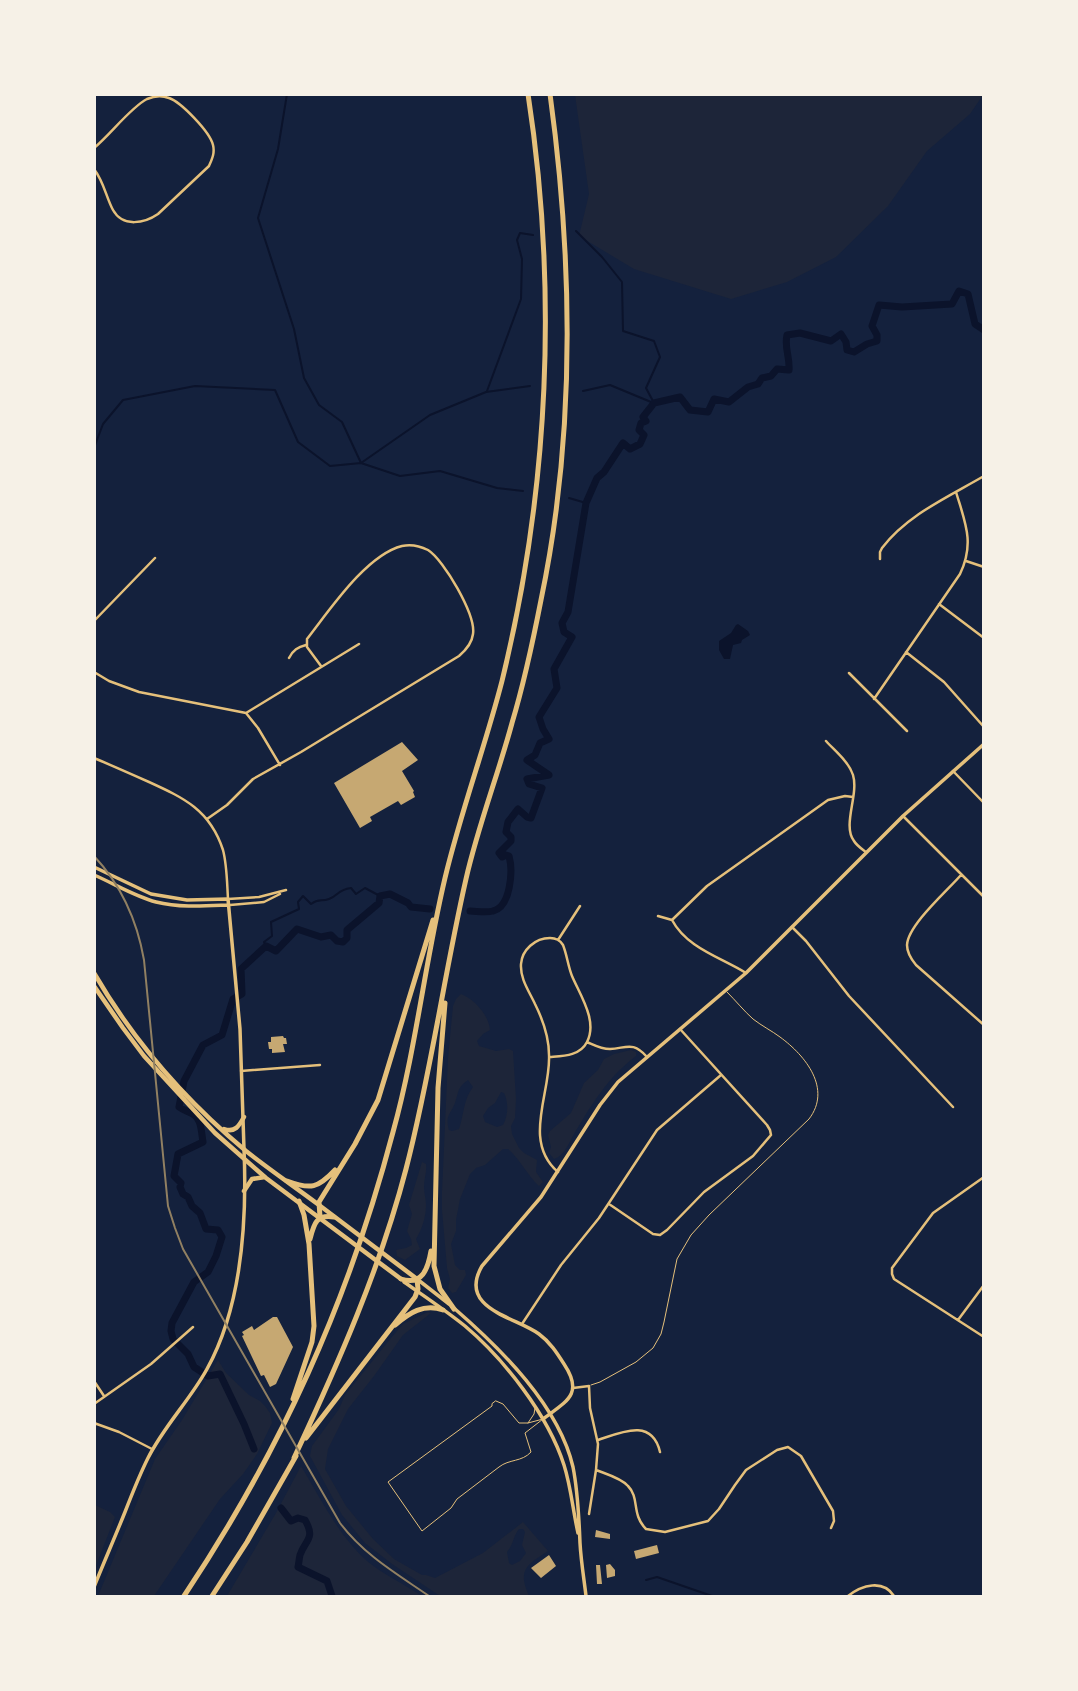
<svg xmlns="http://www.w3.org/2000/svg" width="1078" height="1691" font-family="Inter,sans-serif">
<rect width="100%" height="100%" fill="#14213d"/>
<path fill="#1d2539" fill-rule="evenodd" d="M575,95H983L970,114L927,151L888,206L836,257L787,282L731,299L634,269L579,236L589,194Z
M461,994C474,999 489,1015 490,1030L483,1034L477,1041L479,1046L496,1051L509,1049L513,1051L516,1099L515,1118L511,1126L512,1134L519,1148L524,1153L537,1160L536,1172L543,1182L539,1186C527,1175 520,1159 508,1149H503L485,1165L476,1168L470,1174L460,1199L456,1220V1231L451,1244L455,1265L460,1270H465L466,1275L456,1292L452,1293L448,1288L450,1279L447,1268L442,1210V1192L448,1058L453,1006L456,999ZM468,1080L473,1087C463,1100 464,1115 459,1129L452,1131L449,1130C445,1116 450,1115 455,1103C459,1091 457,1088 468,1080ZM501,1092L504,1093C509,1103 508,1116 503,1125L497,1127L485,1122L483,1116L488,1108L495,1103Z
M631,1050L636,1052V1056C608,1077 592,1104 574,1134C569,1143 564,1156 554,1159L549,1153L551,1147L548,1135L550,1131L571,1113L584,1083L598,1070L604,1059L614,1054Z
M422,1162L426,1164C427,1172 424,1179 424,1187C424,1193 426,1199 426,1205C426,1217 422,1229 416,1239L420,1249L405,1260L397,1256L396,1250L406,1248L412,1245L411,1239L407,1231L412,1214L409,1205Z
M428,1312L431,1313L403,1335L374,1376L348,1409L328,1449L325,1469L346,1506L373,1539L394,1559L422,1575H426L435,1578L483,1553L523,1522L548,1551C527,1565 517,1569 529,1596H440L392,1564L365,1543L342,1515L310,1456L312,1446L339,1409L345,1395L391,1338L403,1324ZM519,1529H523L525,1532L522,1545L526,1553L520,1561L512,1565L509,1563L507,1552C514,1544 513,1536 519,1529Z
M218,1360L226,1373L249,1395L260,1401L265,1406L270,1413L272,1423L257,1454L243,1474L220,1499L154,1596H98L155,1459L182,1420Z
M301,1466C321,1499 338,1535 367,1561C384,1575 404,1584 422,1596H227L276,1513Z
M95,1505L110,1512L115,1517L95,1568Z"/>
<path fill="#0b132b" d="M738,624L748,631L750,635L742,640L741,643L733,645L730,659H724L719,650V641L731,633L736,625Z"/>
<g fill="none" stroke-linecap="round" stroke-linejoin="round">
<path stroke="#0b132b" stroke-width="2" d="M287,94L278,149L258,218L294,329L304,378L319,405L342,422L361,463L430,415L486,392L530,386
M576,231L602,257L622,282L623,331L654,341L660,357L646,388L654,403
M487,391L521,299L522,259L517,240L520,233L533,235
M583,391L610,385L651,402
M94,448L103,424L123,400L195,386L275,390L298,442L330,466L361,463L400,476L440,471L497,488L523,491
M569,498L586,503
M266,946L264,942L272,936L271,922L299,909L298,902L303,896L311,904C319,898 321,902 329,899C339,895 337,890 351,888L356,894L365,888L380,896
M646,1580L657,1577L712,1596"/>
<path stroke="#0b132b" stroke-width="7" d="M470,911C476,911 486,913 493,911C511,907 513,870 509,856L506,855L502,857L499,853L511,841V837L506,832L508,822L518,809L527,817L531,818L542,788L529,784L527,779L549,775L527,760L535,755L540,743L549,739L543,729L539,717L557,688L554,669L572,637L564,632L562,623L568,612L586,503L597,478L604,472L623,443L630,449L640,444L644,435L639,430L641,423L646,421L643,417L654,403L680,397L690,410L708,412L714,399L729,402L748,387L758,384L762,378L771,376L777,369L789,370C790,357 784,347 787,335L800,333L831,341L841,334L846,342L847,350L854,352L867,344L877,341V335L872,326L879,305L902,307L952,304L959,291L968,294L975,324L984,330
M254,1449L244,1424L220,1374L208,1376L194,1367L188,1354L173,1339L171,1331L172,1323L194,1282L208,1272L216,1256L222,1237L218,1230L206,1229L200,1213L192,1206L188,1197L183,1194L180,1187L181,1183L174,1176L178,1154L203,1142C201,1131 202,1118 191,1113C187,1111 183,1110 179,1107L184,1081L203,1045L222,1035L233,999L242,994L241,969L266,946L276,951L297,929L321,937L331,935L337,941L343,942L347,938V930L379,903L380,896L390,894L408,903L411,907L430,909
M281,1508L291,1521L298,1518L305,1520C316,1539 305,1540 300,1555C299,1559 299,1563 298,1567L327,1581L332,1596"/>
</g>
<path fill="#c6a872" d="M402,742L418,760L402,771L414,791L413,792L415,797L401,805L398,801L370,817L372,821L360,828L334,783Z
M283,1036L284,1038H286L287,1044H283L285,1052L272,1053V1049H269L268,1042H271V1037Z
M273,1317H277L293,1347L276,1384L270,1387L264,1375L261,1376L242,1336L244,1335L242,1332L252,1326L254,1330Z
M596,1530L610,1534V1539L595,1537Z
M657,1545L659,1553L636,1559L634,1551Z
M549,1555L556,1566L541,1578L531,1568Z
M610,1564L615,1570V1576L607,1578L606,1565Z
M596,1565H600L602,1584H597Z"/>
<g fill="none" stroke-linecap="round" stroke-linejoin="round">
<path stroke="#e5c07b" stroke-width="1" d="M591,1385L600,1382L636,1362L653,1348L661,1334L664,1322L677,1259L691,1235L709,1215L809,1119C832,1089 806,1056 780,1037C772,1031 762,1026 753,1019C744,1011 736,1001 727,992
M496,1401L503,1404L519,1423H528L543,1419L525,1433L531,1452C522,1462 509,1459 499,1467L457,1499L451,1508L422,1531L388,1482L492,1406V1404Z
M528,1423L534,1414L535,1408"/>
<path stroke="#e5c07b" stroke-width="2.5" d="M94,148C110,135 131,107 147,99C154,96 161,95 169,98C181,102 210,132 213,145C215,153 212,159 209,166L158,214C145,223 123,228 113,210C106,197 104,182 94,169
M880,559V552L882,548C907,515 948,497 984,476
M966,561L984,567
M939,604L984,638
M94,621L155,558
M906,652L944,682L984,727
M289,658C293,650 298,647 306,645
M94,672L109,681L139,692L246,713L359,644
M849,673L907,731
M874,699L960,574C975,543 965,522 956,492
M246,713L258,728L280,765
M826,741C835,751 849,762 853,775C859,795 842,825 854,841C857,846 862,849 866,852
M94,758C113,766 131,774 149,782C184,798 210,810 223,850C227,865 227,883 228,899L259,897L286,890
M953,771L984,803
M903,816L984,897
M207,819L227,805L253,779L301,752L459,656C466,650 472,643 473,634C476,615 444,560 428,550C420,546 411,544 402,546C366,555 329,611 307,639V647L321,666
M961,875C947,891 908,925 907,945C907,953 911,959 916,965L984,1025
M230,905L264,902L280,894
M658,916L672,920C687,948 720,957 746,973
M672,920L707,886L828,800L845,796L853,797
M792,927L806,941L849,996L953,1107
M558,940L580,906
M587,1042C594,1045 601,1049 610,1049C627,1048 633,1041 647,1057
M550,1057C563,1056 580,1056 587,1042C598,1021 580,995 572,976C568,966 567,955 563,945C560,940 555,938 550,938C535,938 522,950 521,964C520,979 529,991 535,1004C543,1020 549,1037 549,1055C551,1093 522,1141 558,1172
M241,1071L320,1065
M984,1177L933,1213L892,1268V1274L894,1279L984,1337
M609,1204L653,1234L660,1235L667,1230L704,1192L753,1156L771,1135L770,1130L767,1125L680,1029
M958,1320L984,1285
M522,1324L561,1265L599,1218L657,1130L721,1075
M94,1381L104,1396
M573,1388L589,1386L590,1408L598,1444L596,1470L589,1514
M94,1404L151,1364L193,1327
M94,1423L119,1432L152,1449
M598,1440C622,1432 652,1418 660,1452
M596,1470C606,1474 621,1478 628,1486C640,1498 631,1514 646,1529L665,1532L708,1521L719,1509L735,1485L746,1470L777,1450L788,1447L801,1456L833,1511L834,1521L831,1528
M848,1596C862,1585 883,1579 894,1596"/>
<path stroke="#e5c07b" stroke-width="3.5" d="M94,867L151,894L187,900L228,899L240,1029L244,1149
M94,875C115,884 134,896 156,902C180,908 205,906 229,905"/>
<path stroke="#e5c07b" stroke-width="3.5" d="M417,1279L449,1304
M404,1282C424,1296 445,1310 465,1326C504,1359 548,1415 564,1465C571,1487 573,1511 578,1533
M455,1309C501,1349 559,1406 573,1467C578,1492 579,1517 580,1543C581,1561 584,1579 586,1596
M543,1419C567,1401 584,1394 564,1364C557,1353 550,1342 539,1334C516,1317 457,1309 482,1266L541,1197L600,1105L618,1082L746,973L903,816L984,744
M94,1587C104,1562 115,1537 125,1512C132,1494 139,1476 148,1458C164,1426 190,1400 207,1369C242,1306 247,1219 244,1149"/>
<path stroke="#e5c07b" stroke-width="4.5" d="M94,973C133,1040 186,1101 246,1151C270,1170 295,1187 319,1205C352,1230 384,1254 417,1279
M94,986L123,1028L144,1056L215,1133L266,1178L401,1279
M224,1129C235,1133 239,1126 244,1117
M244,1191L252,1179L265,1177"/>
<path stroke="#e5c07b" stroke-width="5" d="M445,1003L438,1088L434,1266L440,1289L454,1309
M287,1181C311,1190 318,1188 335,1170
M320,1217L319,1202L355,1144L378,1100L433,920
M310,1239C314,1224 316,1214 334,1217
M401,1279C422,1286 428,1269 431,1251
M395,1325C409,1313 424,1303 443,1310
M293,1399L312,1342L314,1326L309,1244L304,1215L299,1201
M306,1438L415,1297L418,1289L417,1279
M294,1458C338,1364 380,1269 406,1169C431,1073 444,975 466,879C478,826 498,775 512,723C524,683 533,641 541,600C576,433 573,262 550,94
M184,1596C281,1450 348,1303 393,1132C416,1049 425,962 445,878C461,811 485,747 502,681C549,489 558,289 528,94
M212,1596L247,1542L296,1456"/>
<path stroke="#918062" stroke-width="2" d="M94,856C122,886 137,920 144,960L168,1206L175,1228L183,1249L340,1523C364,1555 397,1574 429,1596"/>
</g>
<rect width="1078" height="1691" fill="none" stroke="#f6f1e7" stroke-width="192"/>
</svg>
